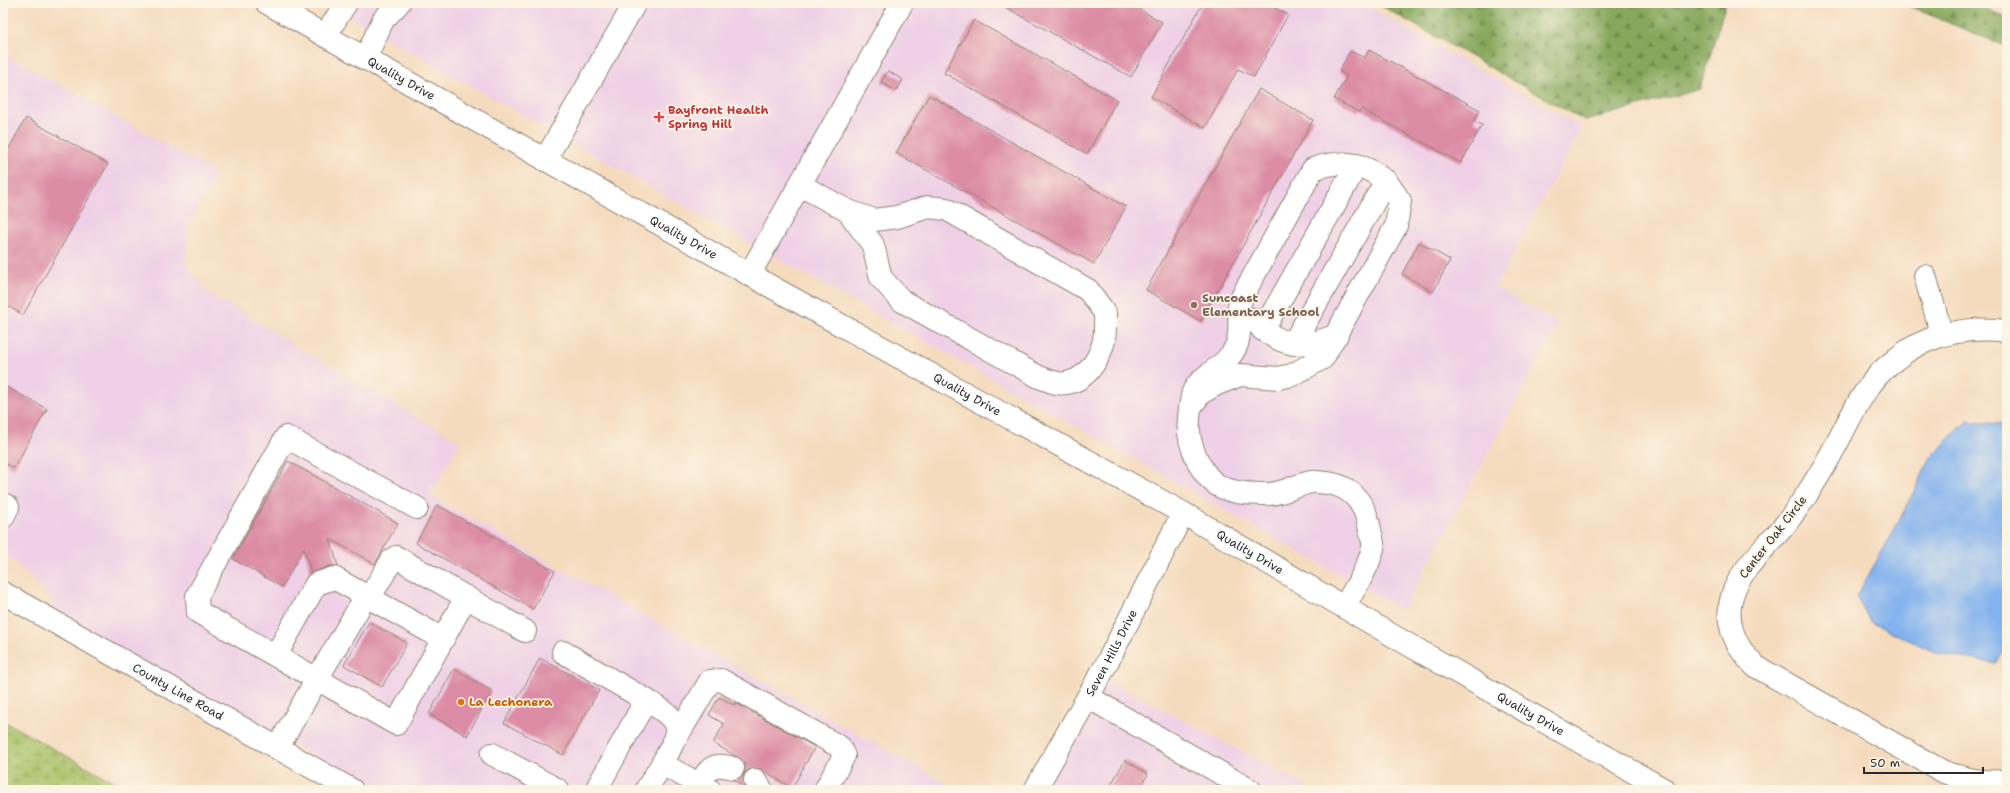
<svg xmlns="http://www.w3.org/2000/svg" width="2010" height="793" font-family="'Shantell Sans',sans-serif">
<defs>
<pattern id="forest-firs" width="22" height="20" patternUnits="userSpaceOnUse"><rect width="22" height="20" fill="#86a75b"/><path d="M5 1l3.5 6h-7zM16 11l3.5 6h-7z" fill="#6e884b"/></pattern>
<pattern id="wetland-marsh" width="20" height="14" patternUnits="userSpaceOnUse"><rect width="20" height="14" fill="#a9c166"/><path d="M1 5h8M5 5V1M11 12h8M15 12V8" fill="none" stroke="#8a9d54"/></pattern>
</defs>
<rect width="100%" height="100%" fill="#fcf5e5"/>
<filter id="ink" filterUnits="userSpaceOnUse"><feTurbulence type="fractalNoise" baseFrequency=".025" numOctaves="2"/><feDisplacementMap in="SourceGraphic" scale="8" xChannelSelector="R" yChannelSelector="G"/><feConvolveMatrix kernelMatrix="1 2 1 2 8 2 1 2 1" color-interpolation-filters="sRGB"/></filter>
<filter id="wash" filterUnits="userSpaceOnUse"><feTurbulence type="fractalNoise" baseFrequency=".012" numOctaves="4" result="noise"/><feDisplacementMap in="SourceGraphic" scale="16" xChannelSelector="R" yChannelSelector="G"/><feGaussianBlur stdDeviation="0.9" result="paint"/><feColorMatrix in="noise" values="0 0 0 0 0 0 0 0 0 0 0 0 0 0 0 0 0 1.4 0 .05"/><feComposite in="paint" operator="in"/></filter>
<g filter="url(#wash)">
<rect width="100%" height="100%" fill="#f5dbbe"/>
<path fill="#efd0e6" d="M324,3H1361L1582,127L1495,287L1558,323L1403,610Z
M3,53L216,173L189,224L185,264L209,294L238,310L307,353L460,442L430,496L959,790H372L50,609L55,602L15,561L3,554Z
M1098,675L1314,790H1033Z"/>
<path fill="url(#forest-firs)" stroke="#586943" d="M1376,3H1726L1700,89L1585,121Z
M1901,3H1971L2007,17V47Z"/>
<path fill="url(#wetland-marsh)" stroke="#6a7648" d="M3,721L129,790H3Z"/>
<path fill="#83b2ee" stroke="#576e8c" d="M1968,420L2007,425V644L1996,664L1937,653L1872,623L1856,597L1896,527L1931,457Z"/>
<g id="blocks">
<path fill="#dc8ca5" d="M998,3H1128L1162,22L1131,77Z
M1203,3H1266L1288,15L1254,77L1238,69L1205,128L1151,97Z
M974,20L1117,100L1087,154L944,73Z
M1369,50L1480,110L1474,121L1482,125L1461,163L1361,109L1359,112L1334,99L1347,76L1339,71L1350,51L1365,58Z
M888,71L903,80L896,91L881,82Z
M1259,89L1313,120L1201,321L1146,290Z
M929,95L1126,207L1094,264L896,153Z
M26,118L108,164L23,315L3,303V159Z
M1419,242L1450,260L1433,292L1402,274Z
M3,385L47,409L14,468L3,462Z
M288,461L398,523L375,564L330,539L338,566H330L311,573L304,548L282,587L233,559Z
M437,505L555,571L533,609L416,543Z
M369,622L407,643L382,687L344,665Z
M540,658L599,690L563,755L504,723Z
M454,669L492,691L467,736L429,714Z
M719,697L734,705L736,703L815,747L792,788L761,769L754,768L748,770L744,774L743,781L744,786L734,780L742,776L745,771V764L741,759L713,743L724,724L709,715Z
M1125,760L1148,774L1139,790H1108Z"/>
</g>
</g>
<g filter="url(#ink)">
<use href="#blocks" fill-opacity="0" stroke="#908374" stroke-width="1"/>
<g fill="none" stroke-linecap="round" stroke-linejoin="round">
<defs>
<g id="minor">
<path id="s1" d="M267,3L779,291L1183,513L1402,641L1665,790"/>
<path d="M325,36L346,3"/>
<path d="M365,59L383,20L399,3"/>
<path d="M545,160L635,3"/>
<path d="M800,185L848,211"/>
<path d="M928,207L946,209L1088,290L1105,313C1105,322 1106,335 1103,344C1098,361 1085,381 1066,383C1057,385 1048,380 1039,377L902,301L881,278L873,245L848,211L874,220L897,217Z"/>
<path d="M749,275L902,3"/>
<path d="M1925,276L1942,335"/>
<path d="M1253,319C1278,348 1303,349 1337,335"/>
<path d="M1263,330L1357,165"/>
<path d="M2007,331C1968,326 1927,334 1896,359C1866,381 1853,413 1836,445C1821,473 1804,501 1784,526C1766,548 1740,569 1732,596C1724,623 1736,648 1755,666L1944,772C1965,779 1985,784 2007,780"/>
<path d="M1293,344L1386,181"/>
<path d="M1192,405L1201,393L1217,384L1240,375L1278,378L1292,375L1323,358L1396,226L1400,201C1395,194 1391,186 1385,181C1362,161 1340,160 1313,169L1244,293C1242,298 1239,303 1239,308C1239,320 1241,331 1237,344C1228,368 1201,373 1193,392C1192,395 1189,414 1189,419C1186,442 1202,482 1226,489C1239,494 1255,494 1268,494C1284,494 1297,484 1312,482C1316,481 1322,483 1327,483C1353,486 1366,506 1370,530C1371,535 1374,542 1373,548C1368,569 1355,588 1344,607"/>
<path d="M3,504L8,507L3,517"/>
<path d="M443,639L466,597"/>
<path d="M563,652L646,700"/>
<path d="M276,655L316,584L334,578L366,596L317,679L396,724L443,639L366,596L374,590L392,560L396,557L525,631"/>
<path d="M1088,697L1250,790"/>
<path d="M676,738L710,681L721,680L840,747L844,756L825,790"/>
<path d="M277,749L317,679L198,612L197,596L286,437L417,508"/>
<path d="M492,754L558,790"/>
<path d="M755,780L762,790"/>
<path d="M700,784C708,768 714,762 733,768"/>
<path d="M596,790L646,700C684,722 682,728 662,764"/>
<path d="M646,790L662,764L710,790"/>
<path id="s2" d="M1035,790L1106,665L1183,513"/>
</g>
<g id="major">
<path id="s3" d="M3,593L352,790"/>
</g>
</defs>
<use href="#minor" stroke="#908374" stroke-width="24"/>
<use href="#major" stroke="#908374" stroke-width="24"/>
<use href="#minor" stroke="#fff" stroke-width="22"/>
<use href="#major" stroke="#fff" stroke-width="22"/>
</g>
</g>
<path fill="#e0444e" stroke="#fcf5e5" stroke-width="1.5" d="M657 111h4v4h4v4h-4v4h-4v-4h-4v-4h4z"/>
<circle fill="#8d6e63" stroke="#fcf5e5" stroke-width="1.5" cx="1194" cy="305" r="4"/>
<circle fill="#e8710a" stroke="#fcf5e5" stroke-width="1.5" cx="461" cy="702" r="4"/>
<g text-anchor="middle" stroke-width="3.5" stroke-linejoin="round" paint-order="stroke">
<g font-size="12" fill="#2b2b2b" stroke="#fcf5e5">
<text dy="4" stroke="none"><textPath href="#s1" startOffset="154">Quality Drive</textPath></text>
<text dy="4" stroke="none"><textPath href="#s1" startOffset="478">Quality Drive</textPath></text>
<text dy="4" stroke="none"><textPath href="#s1" startOffset="802">Quality Drive</textPath></text>
<text transform="translate(1773 537) rotate(-52)" y="4">Center Oak Circle</text>
<text dy="4" stroke="none"><textPath href="#s1" startOffset="1126">Quality Drive</textPath></text>
<text dy="4" stroke="none"><textPath href="#s2" startOffset="157">Seven Hills Drive</textPath></text>
<text dy="4" stroke="none"><textPath href="#s3" startOffset="201">County Line Road</textPath></text>
<text dy="4" stroke="none"><textPath href="#s1" startOffset="1450">Quality Drive</textPath></text>
</g>
<g font-size="12" font-weight="bold" fill="#be3a42" stroke="#fcf5e5" text-anchor="start">
<text x="668" y="114">Bayfront Health<tspan x="668" dy="14">Spring Hill</tspan></text>
</g>
<g font-size="12" font-weight="bold" fill="#785e54" stroke="#fcf5e5" text-anchor="start">
<text x="1202" y="302">Suncoast<tspan x="1202" dy="14">Elementary School</tspan></text>
</g>
<g font-size="12" font-weight="bold" fill="#c56008" stroke="#fcf5e5" text-anchor="start">
<text x="469" y="706">La Lechonera</text>
</g>
</g>
<rect width="2010" height="793" fill="none" stroke="#fcf5e5" stroke-width="16"/>
<path d="M1864 767v6h119v-6" fill="none" stroke="#2b2b2b" stroke-width="2"/>
<text x="1870" y="767" font-size="12" fill="#2b2b2b" stroke="#fcf5e5" stroke-width="3" paint-order="stroke">50 m</text>
</svg>
